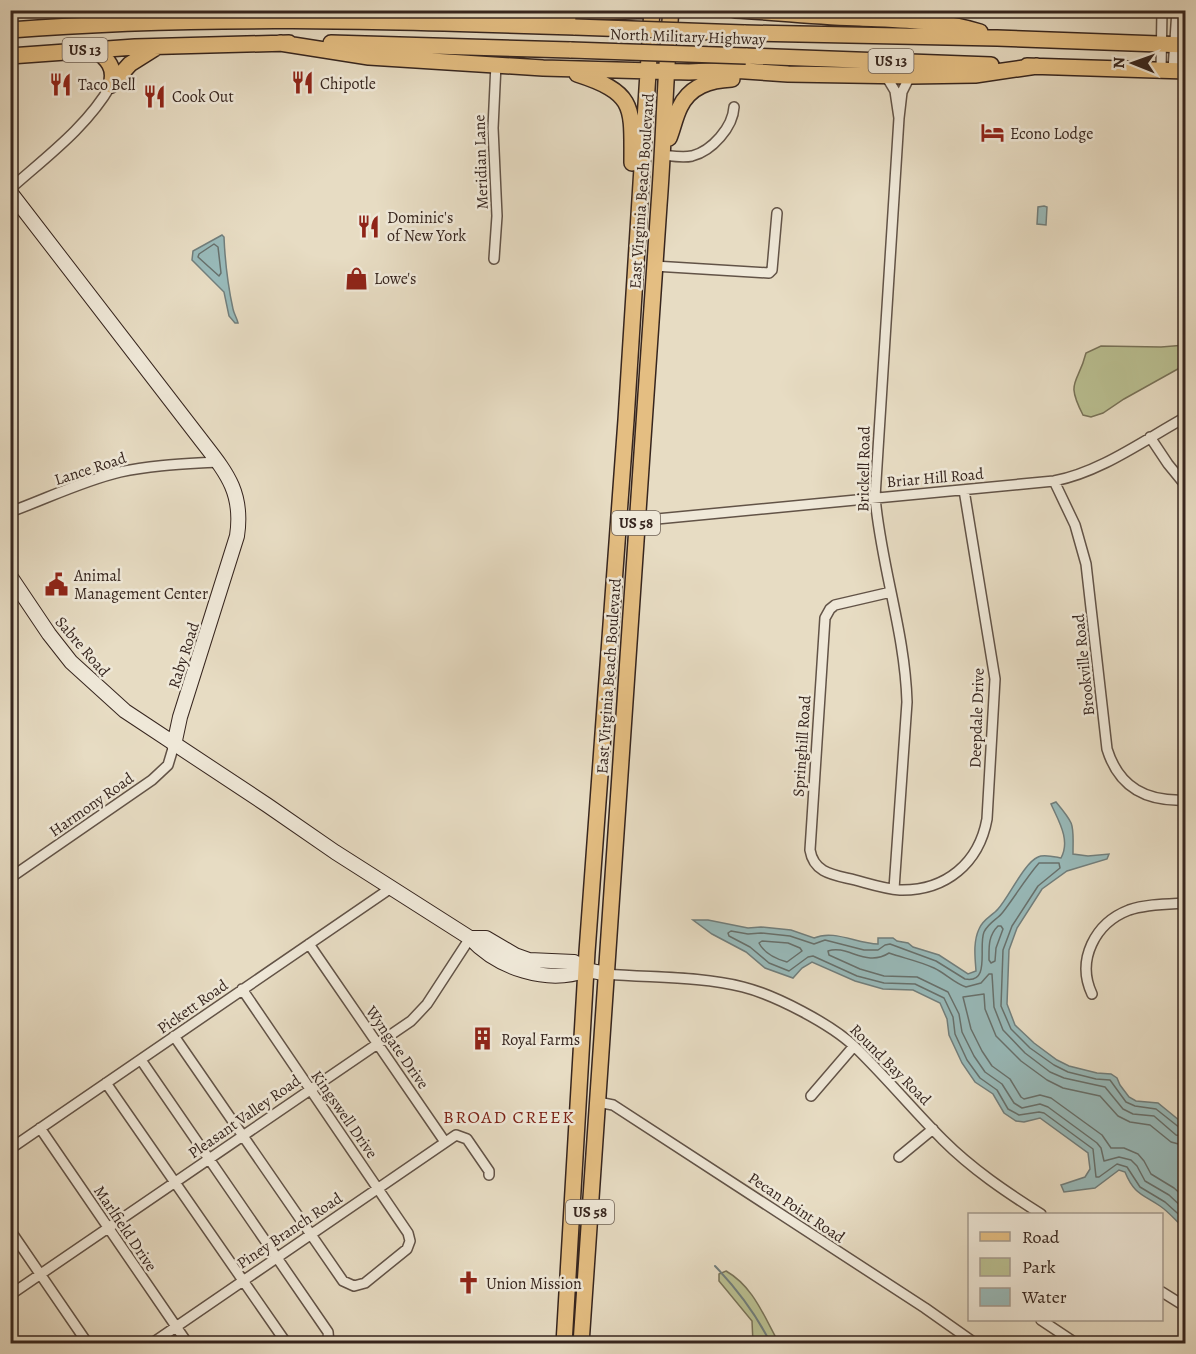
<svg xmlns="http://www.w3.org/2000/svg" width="1196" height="1354" font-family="Alegreya,serif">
<rect width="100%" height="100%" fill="#e7dcc3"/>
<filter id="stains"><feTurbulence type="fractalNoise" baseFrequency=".00333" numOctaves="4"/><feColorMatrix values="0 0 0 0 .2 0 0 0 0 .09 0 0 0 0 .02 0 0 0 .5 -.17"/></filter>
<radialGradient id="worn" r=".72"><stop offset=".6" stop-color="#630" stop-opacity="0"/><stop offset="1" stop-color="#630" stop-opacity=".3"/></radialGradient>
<path fill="#b9bf91" stroke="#787258" stroke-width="1.5" d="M1185,345V365L1124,399L1103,413L1091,417L1083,415C1065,380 1078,385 1086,353L1101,346L1161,347Z
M726,1271C754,1287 764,1317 779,1343H753L752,1321L719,1281V1274Z"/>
<path fill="#98baba" stroke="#717e7c" stroke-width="1.5" d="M1044,206L1047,207L1046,225L1037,224L1038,207Z
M222,235L224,237C225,261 228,286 233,309C234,314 237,318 238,323H235L229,316L224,292L192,260L193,251Z
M1056,802C1076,826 1073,824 1073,854L1088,856L1109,854L1107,859L1067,871L1042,889L1017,928L1009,950L1007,1004L1015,1025L1034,1043L1057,1060L1069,1066L1097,1073L1111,1074L1117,1078L1120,1085L1129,1097L1136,1101L1158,1103L1185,1125V1229C1177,1222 1169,1212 1160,1206C1142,1194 1134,1194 1125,1172L1119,1170L1095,1188L1064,1192L1061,1185L1085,1177L1090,1169L1088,1153L1040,1118L1024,1122L1016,1121L1004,1113L993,1094L975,1082L962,1063L949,1035L947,1019L940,1003L913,990L883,989L855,981L812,962L802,968L793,978L765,968L746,952L712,934L693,920H708L748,928L761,927L791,930L814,938C834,929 857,944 878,944V938H893L897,941L908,943L913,947L939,955L968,974L976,971C975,957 973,942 979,929C983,919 992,916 998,909C1009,897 1024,863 1038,857C1044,854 1055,857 1061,858C1071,840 1058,820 1051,804Z"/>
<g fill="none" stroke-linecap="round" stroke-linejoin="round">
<path stroke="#67706c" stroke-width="1.5" d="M214,244L218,247L221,273L219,276L198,257L199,254Z
M998,926H1001L1003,929L996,948L995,961L991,963L989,960C989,947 988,936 998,926Z
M762,941L788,943L800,948L802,951L787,962C776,959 764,953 759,943Z
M1186,1129L1180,1128L1156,1109L1135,1106L1126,1102L1110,1080L1096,1079L1068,1072L1054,1065L1030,1048L1011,1029L1001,1006L1003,950L1012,926L1038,886L1060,868L1059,863H1039C1026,878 1016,895 1003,912C998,919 989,922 984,932C978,947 991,984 965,979L936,961L890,944L885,945L878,950H864L825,940L814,944L790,936L761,933L748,934L731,931L728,933L729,936L750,947L769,963L789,971L808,957L813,956L857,976L884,983L915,984L944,998L953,1017L955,1034L967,1060L980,1078L997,1090L1008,1109L1019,1115L1039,1112L1044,1113L1093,1149L1096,1177H1099L1117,1164L1127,1167L1140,1187L1165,1202L1186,1221
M1186,1137L1176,1135L1154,1116L1133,1114L1123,1109L1105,1087L1064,1078L1050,1072L1025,1053L1003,1030L994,1007L992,974H989L981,983L966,987C954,983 945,973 934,968C919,961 903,958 889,953C866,968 847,944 828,951L829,955L860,969L884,976L917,977L948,992L959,1014L962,1032L974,1056L985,1072L1002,1084L1014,1103L1022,1108L1040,1104L1048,1107L1097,1143L1101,1148L1104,1161L1119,1157L1131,1160L1137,1166L1145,1181L1169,1195L1186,1211
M1186,1146L1171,1142L1150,1125L1130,1122L1118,1116L1100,1096L1063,1088L1047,1080L1021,1061L996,1036L985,1009L984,994L963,997L971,1029L982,1051L992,1066L1010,1079L1021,1097L1024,1099L1040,1095L1051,1098L1102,1135L1111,1148H1124L1138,1154L1144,1161L1151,1174L1174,1188L1186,1199"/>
<path stroke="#717e7c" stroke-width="2" d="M715,1266C738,1290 756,1314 771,1344"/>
<defs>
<path id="street" d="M1161,70L1162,10
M1173,70L1177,10
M886,76L895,91L899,118L902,92L910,76
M663,155C672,156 682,158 692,156C712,151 733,127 734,107
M10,189C46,157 87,127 111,85
M494,259L497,216L493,128L496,64
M654,266L769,273L772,270L777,213
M1150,437L1168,464L1186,486
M1054,481L1075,525L1086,564L1107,749C1119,788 1147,802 1186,800
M10,512C46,499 82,481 120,472C152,465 185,464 217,462
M636,521L1054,481C1101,472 1144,440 1186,417
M891,592L835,605L830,609L825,618L810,850C814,874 835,875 855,880C870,884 885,889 900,890C946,891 979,863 987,819L995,679L964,490
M10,878L152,780L168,765L174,745
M894,889L907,702C905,632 881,566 875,497L899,118
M309,944L445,1142
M607,974C651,978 699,976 743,987C775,995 831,1024 855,1047C886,1077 913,1110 943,1140C972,1169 1006,1192 1041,1214
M1092,994C1076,960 1095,923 1129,910C1146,904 1168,904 1186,903
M174,1036L343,1281L354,1286L365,1283L407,1249L410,1241L408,1233L242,989
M141,1060L328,1332L329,1344
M106,1083L287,1344
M811,1096L854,1046
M598,1102L613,1105L925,1308L976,1344
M40,1128L188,1344
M10,1149L391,888
M899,1157L933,1129
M10,1230L88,1344
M1162,1292L1186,1307
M10,1295L411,1021L427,1004L470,938
M1041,1320L1077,1344
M151,1344L456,1135L467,1139L489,1171V1175"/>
<path id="secondary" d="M10,192L198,436C224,470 244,490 237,536L180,717L174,745
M10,576L49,634L71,662L125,711L267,805L335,852L470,938C498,968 547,985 587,970
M470,938H486L515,955L529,960L574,962L587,970L607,974"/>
<path id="primary" d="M508,10L576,13L649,10
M735,10C777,12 819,17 860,18C901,20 940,20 980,32
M10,30C199,15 387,21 575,27
M744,33L997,38L1186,45
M280,43L369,57L543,68L689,72L731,70L788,74L910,76L975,75L1037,66
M331,43L571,50
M94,49C108,59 116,68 111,85
M10,56L135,47L289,43
M746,56L991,65
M1027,66L1186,71
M577,74C636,93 632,107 632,163
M111,85L130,64L157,47
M669,138C673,128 675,117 680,107C690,86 710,80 732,79
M564,1344L587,952L626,420L652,10
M581,1344C610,964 632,584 659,205C664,140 665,75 671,10"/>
</defs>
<use href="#street" stroke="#625347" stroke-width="12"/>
<use href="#secondary" stroke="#36251e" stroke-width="16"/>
<use href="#primary" stroke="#36251e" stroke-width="18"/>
<use href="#street" stroke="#efe8d8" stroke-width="9"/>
<use href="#secondary" stroke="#efe8d8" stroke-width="14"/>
<use href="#primary" stroke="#e4be82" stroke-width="15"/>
<defs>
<path id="primary-bridge" d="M575,27L744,33
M571,50L746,56"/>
</defs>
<use href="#primary-bridge" stroke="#36251e" stroke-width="18" stroke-linecap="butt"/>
<use href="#primary-bridge" stroke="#e4be82" stroke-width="15"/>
</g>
<defs>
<symbol id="restaurant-bare" viewBox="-9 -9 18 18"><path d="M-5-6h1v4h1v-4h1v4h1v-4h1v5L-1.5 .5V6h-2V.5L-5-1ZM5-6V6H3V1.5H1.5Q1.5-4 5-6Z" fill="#8f2418" stroke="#efe8d8" stroke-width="2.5" paint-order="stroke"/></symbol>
<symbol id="hotel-bare" viewBox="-9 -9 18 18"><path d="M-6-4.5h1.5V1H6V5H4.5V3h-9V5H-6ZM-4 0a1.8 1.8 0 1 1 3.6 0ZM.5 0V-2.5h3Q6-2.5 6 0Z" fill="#8f2418" stroke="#efe8d8" stroke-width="2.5" paint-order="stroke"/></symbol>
<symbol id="shop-bare" viewBox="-9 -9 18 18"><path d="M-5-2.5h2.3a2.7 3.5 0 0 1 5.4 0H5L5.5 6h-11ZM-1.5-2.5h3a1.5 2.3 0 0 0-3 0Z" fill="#8f2418" stroke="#efe8d8" stroke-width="2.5" paint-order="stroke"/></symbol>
<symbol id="civic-bare" viewBox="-9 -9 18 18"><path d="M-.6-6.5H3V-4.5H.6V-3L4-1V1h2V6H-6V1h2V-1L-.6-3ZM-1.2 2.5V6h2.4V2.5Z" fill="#8f2418" stroke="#efe8d8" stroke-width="2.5" paint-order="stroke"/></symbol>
<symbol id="building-bare" viewBox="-9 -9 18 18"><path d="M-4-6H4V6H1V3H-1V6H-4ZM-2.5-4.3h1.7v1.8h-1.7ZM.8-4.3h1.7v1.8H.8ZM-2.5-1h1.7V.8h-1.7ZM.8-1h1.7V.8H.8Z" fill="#8f2418" stroke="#efe8d8" stroke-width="2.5" paint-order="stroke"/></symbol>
<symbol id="church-bare" viewBox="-9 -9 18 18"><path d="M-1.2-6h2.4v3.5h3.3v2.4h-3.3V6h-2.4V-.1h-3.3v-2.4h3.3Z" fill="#8f2418" stroke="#efe8d8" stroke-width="2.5" paint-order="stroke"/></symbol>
</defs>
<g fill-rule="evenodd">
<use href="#restaurant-bare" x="286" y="66" width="33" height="33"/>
<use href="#restaurant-bare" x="44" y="68" width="33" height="33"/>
<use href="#restaurant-bare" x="138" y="80" width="33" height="33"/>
<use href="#hotel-bare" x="976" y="116" width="33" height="33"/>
<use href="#restaurant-bare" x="352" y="210" width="33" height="33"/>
<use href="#shop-bare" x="340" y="262" width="33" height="33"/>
<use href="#civic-bare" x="40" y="568" width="33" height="33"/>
<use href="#building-bare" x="466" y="1022" width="33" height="33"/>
<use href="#church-bare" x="452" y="1266" width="33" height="33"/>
</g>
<g text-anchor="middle" stroke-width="5" stroke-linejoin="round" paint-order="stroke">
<g fill="#efe8d8" stroke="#6e6056" stroke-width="1.5">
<rect x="62.5" y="38" width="45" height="24" rx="4.5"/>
<rect x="868.5" y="49" width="45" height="24" rx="4.5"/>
<rect x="612" y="511" width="48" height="24" rx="4.5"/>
<rect x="566" y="1200" width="48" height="24" rx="4.5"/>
</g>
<g font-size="15" font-weight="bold" fill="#36251e">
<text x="85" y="55">US 13</text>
<text x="891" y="66">US 13</text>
<text x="636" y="528">US 58</text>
<text x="590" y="1217">US 58</text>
</g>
<g font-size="16" fill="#36251e" stroke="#efe8d8">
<text transform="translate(688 36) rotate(2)" y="6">North Military Highway</text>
<text transform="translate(480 162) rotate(-92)" y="6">Meridian Lane</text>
<text transform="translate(641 191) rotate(-86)" y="6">East Virginia Beach Boulevard</text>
<text transform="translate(90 468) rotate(-18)" y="6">Lance Road</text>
<text transform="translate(863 469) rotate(-89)" y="6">Brickell Road</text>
<text transform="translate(935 477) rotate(-5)" y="6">Briar Hill Road</text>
<text transform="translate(83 646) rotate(49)" y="6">Sabre Road</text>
<text transform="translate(183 655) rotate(-72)" y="6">Raby Road</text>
<text transform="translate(1083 665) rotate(-96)" y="6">Brookville Road</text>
<text transform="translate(608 676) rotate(-86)" y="6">East Virginia Beach Boulevard</text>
<text transform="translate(976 718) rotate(-88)" y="6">Deepdale Drive</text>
<text transform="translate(801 746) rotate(-86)" y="6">Springhill Road</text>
<text transform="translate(91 804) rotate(-35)" y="6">Harmony Road</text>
<text transform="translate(192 1006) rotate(-35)" y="6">Pickett Road</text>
<text transform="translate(398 1047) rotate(55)" y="6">Wyngate Drive</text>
<text transform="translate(891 1064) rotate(45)" y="6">Round Bay Road</text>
<text transform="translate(345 1114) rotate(55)" y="6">Kingswell Drive</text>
<text transform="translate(244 1116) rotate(-35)" y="6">Pleasant Valley Road</text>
<text transform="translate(797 1207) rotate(34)" y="6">Pecan Point Road</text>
<text transform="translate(126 1228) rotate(56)" y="6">Marlfield Drive</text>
<text transform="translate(289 1230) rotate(-34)" y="6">Piney Branch Road</text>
</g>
<g font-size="16" fill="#36251e" stroke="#efe8d8" text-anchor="start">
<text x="320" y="89">Chipotle</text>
<text x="78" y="90">Taco Bell</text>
<text x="172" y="102">Cook Out</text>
<text x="1010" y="139">Econo Lodge</text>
<text x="387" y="223">Dominic's<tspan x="387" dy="18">of New York</tspan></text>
<text x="374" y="284">Lowe's</text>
<text x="74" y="581">Animal<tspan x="74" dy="18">Management Center</tspan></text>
<text x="501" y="1045">Royal Farms</text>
<text x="486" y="1289">Union Mission</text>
</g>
<g font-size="18" letter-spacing="1.5" fill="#7a1f14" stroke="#efe8d8">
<text x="509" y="1123">BROAD CREEK</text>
</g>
</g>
<rect width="1196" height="1354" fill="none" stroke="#e7dcc3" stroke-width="36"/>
<rect x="12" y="12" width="1172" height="1330" fill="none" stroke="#36251e" stroke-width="3"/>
<rect x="18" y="18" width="1160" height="1318" fill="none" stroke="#36251e" stroke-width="1.5"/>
<rect x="968" y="1213" width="195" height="108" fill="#efe8d8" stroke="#a59a8e" stroke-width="1.5"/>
<rect x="980" y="1232" width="30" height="9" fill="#e4be82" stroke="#a59a8e" stroke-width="1.5"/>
<text x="1022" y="1243" font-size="18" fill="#36251e">Road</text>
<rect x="980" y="1258" width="30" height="18" fill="#b9bf91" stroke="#a59a8e" stroke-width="1.5"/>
<text x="1022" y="1273" font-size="18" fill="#36251e">Park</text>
<rect x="980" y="1288" width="30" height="18" fill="#98baba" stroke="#a59a8e" stroke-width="1.5"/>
<text x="1022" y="1303" font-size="18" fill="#36251e">Water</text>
<g transform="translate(1133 63) rotate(271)" stroke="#efe8d8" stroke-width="4.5" paint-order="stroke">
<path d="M0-4.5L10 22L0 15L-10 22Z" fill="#36251e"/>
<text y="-9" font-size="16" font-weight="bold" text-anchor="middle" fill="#36251e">N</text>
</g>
<rect width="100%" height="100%" filter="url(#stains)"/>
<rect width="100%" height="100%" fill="url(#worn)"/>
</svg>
